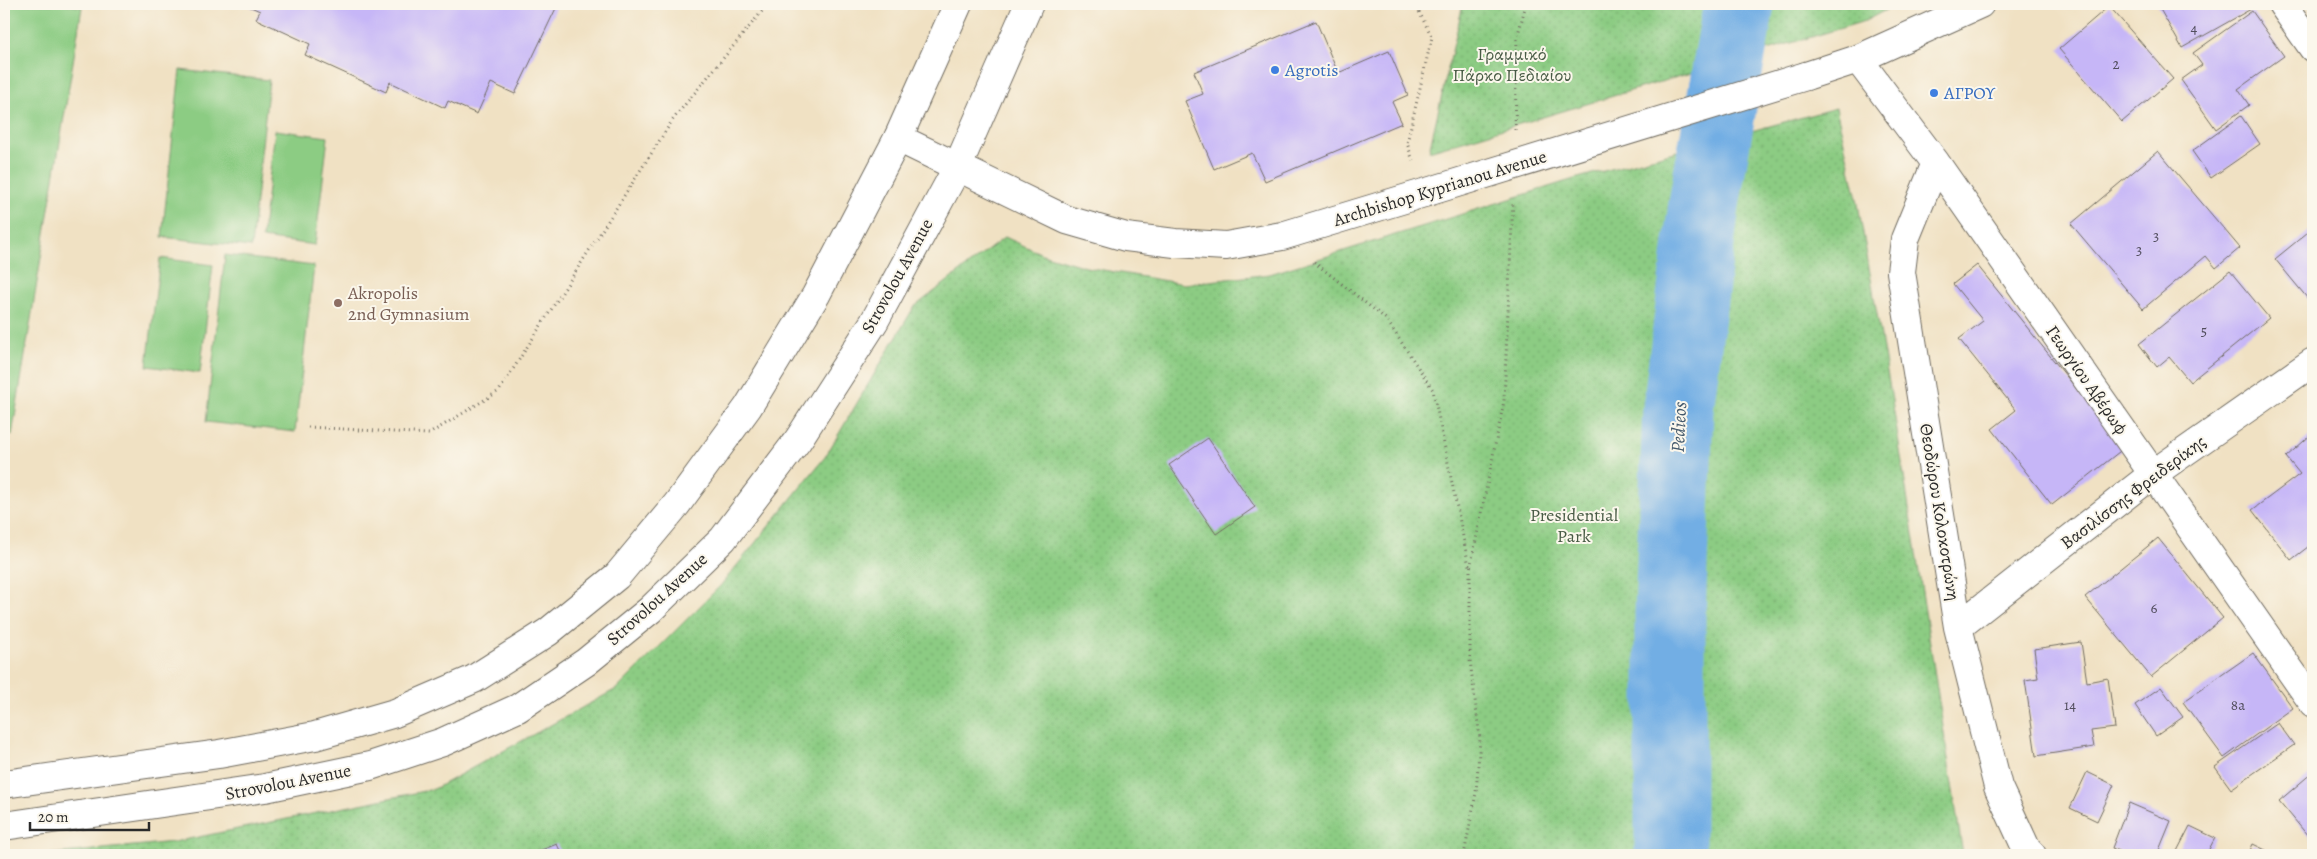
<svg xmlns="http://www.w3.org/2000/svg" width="2317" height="859" font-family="Alegreya,serif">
<defs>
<pattern id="grass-dots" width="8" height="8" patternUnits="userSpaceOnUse" patternTransform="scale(1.25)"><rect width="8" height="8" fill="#8ccc83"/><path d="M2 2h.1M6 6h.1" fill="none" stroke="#79af71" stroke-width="1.8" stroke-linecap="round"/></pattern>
</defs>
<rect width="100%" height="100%" fill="#fbf7ec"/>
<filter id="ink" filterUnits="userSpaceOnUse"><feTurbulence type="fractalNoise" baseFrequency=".02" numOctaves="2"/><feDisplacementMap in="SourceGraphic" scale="10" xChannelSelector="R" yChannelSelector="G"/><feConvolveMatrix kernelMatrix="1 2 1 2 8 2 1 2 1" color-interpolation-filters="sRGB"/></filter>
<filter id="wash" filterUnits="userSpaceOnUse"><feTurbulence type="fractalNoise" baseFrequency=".0096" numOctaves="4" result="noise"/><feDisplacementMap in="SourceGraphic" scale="20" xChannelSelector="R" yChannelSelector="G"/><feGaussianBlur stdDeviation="1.12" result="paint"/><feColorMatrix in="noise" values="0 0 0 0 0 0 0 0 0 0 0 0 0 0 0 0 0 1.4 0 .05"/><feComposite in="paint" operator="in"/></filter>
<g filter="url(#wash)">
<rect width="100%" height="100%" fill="#f0e1c3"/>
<path fill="url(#grass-dots)" stroke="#5c7c57" d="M1463,4H1897L1865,21L1429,151Z
M1836,108L1857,198L1894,412L1963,855H42L174,842L434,789L618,688L721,585L825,457L914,307L1005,237L1042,254L1086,267L1184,284L1270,274L1574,179Z"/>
<path fill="#8ccc83" stroke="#5c7c57" d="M4,4H65L82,7L12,435L4,433Z
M180,70L269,80L251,247L162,237Z
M275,130L328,137L315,245L262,238Z
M225,255L314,266L295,432L206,422Z
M160,258L213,265L200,373L147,366Z"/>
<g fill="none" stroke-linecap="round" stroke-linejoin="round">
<path stroke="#72aee4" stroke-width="71" d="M1670,855V615L1678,409L1704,204L1739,4"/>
</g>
<g id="blocks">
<path fill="#c6b6f7" d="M244,4H558L515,94L491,83L477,114L448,101L445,108L390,82L386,92L305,55L310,44L256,19L260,11Z
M2157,4H2248L2251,9L2182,48Z
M2109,6L2173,79L2122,122L2059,49Z
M2252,11L2284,56L2238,89L2249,105L2216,129L2181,80L2202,65L2193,53Z
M1316,21L1338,73L1389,51L1408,95L1392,102L1402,123L1265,181L1252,153L1214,169L1185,101L1203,94L1194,72Z
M2241,116L2260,144L2211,178L2192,151Z
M2158,151L2240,248L2216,268L2206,256L2143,309L2071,224Z
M2313,228V305L2275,259Z
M1977,265L2124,448L2052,505L1992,429L2016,410L1959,339L1983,321L1953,284Z
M2230,271L2269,318L2190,382L2169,357L2157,367L2139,344Z
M2313,433V543L2291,560L2252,510L2300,474L2286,457Z
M1208,438L1255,507L1216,534L1169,465Z
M2158,538L2223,618L2151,677L2085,597Z
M2081,642L2087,682L2108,678L2115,728L2091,731L2094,747L2036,756L2025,680L2038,678L2034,649Z
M2253,653L2293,708L2224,758L2183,702Z
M2161,687L2183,717L2156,736L2135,705Z
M2278,723L2294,745L2231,789L2215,767Z
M2087,772L2114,785L2097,821L2070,808Z
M2313,772V842L2279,801Z
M2129,803L2171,821L2157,855H2129L2112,848Z
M2190,826L2215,838L2206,855H2175Z
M557,844L562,855H528Z
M2253,844L2276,855H2248Z"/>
</g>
</g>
<g filter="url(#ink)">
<use href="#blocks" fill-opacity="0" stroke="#706b60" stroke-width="1"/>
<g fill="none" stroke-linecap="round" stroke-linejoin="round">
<defs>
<path id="minor" d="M2282,4L2313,48
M1858,59L1936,163L2313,703
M1806,76L1858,59L1980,4
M898,138L1067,220L1126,237L1175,243L1226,246L1282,236L1424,193
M1936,163L1905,239L1901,272L1958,627L1998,787L2027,850L2032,855
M1958,627L2153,474L2313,362"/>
<path id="major" d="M4,784L219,754L315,736L395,713L474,679L548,632L617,576L677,504L748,407L816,295L898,138L958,4
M4,826L265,788L370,766L443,742L518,708L586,662L650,610L723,539L798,440L874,322L957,168L1029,4"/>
</defs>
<use href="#minor" stroke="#706b60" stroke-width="30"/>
<use href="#major" stroke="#706b60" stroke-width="30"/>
<path stroke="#706b60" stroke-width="3" stroke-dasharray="1 4" stroke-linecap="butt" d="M1515,130L1517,38L1526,4
M1413,161L1407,143L1432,37L1415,4
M1314,262L1386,319L1433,390L1469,566
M308,427L429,434L499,391L674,118L768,4
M1464,855L1476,793L1480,739L1470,660V569L1504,401L1513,201"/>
<use href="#minor" stroke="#fff" stroke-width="28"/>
<use href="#major" stroke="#fff" stroke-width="28"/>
<defs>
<path id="minor-bridge" d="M1424,193L1806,76"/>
</defs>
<use href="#minor-bridge" stroke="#706b60" stroke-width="30" stroke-linecap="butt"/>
<use href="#minor-bridge" stroke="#fff" stroke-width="28"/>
</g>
</g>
<g fill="#3f7fe0" stroke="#fbf7ec" stroke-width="2">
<circle cx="1275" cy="70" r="5"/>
<circle cx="1934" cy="93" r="5"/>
</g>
<circle fill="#8d6e63" stroke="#fbf7ec" stroke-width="2" cx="338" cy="303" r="5"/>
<g text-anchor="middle" stroke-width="4" stroke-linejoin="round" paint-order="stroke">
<g font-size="15" fill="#524e5e">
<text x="2194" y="33">4</text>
<text x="2116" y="69">2</text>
<text x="2156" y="241">3</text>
<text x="2139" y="255">3</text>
<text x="2204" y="336">5</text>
<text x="2154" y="613">6</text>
<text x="2070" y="710">14</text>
<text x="2238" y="710">8a</text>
</g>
<g font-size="18" fill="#485b45" stroke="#fbf7ec">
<text x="1512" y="60">Γραμμικό<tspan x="1512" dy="21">Πάρκο Πεδιαίου</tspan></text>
<text x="1574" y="521">Presidential<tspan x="1574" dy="21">Park</tspan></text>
</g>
<g font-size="18" fill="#366cbe" stroke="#fbf7ec" text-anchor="start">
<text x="1285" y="76">Agrotis</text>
<text x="1944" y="99">ΑΓΡΟΥ</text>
</g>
<g font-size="18" fill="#2b2b2b" stroke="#fbf7ec">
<text transform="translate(1440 188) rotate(-17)" y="6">Archbishop Kyprianou Avenue</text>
<text transform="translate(897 276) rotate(-61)" y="6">Strovolou Avenue</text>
<text transform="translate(2087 380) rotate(55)" y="6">Γεωργίου Αβέρωφ</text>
<text transform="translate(2133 492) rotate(-37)" y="6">Βασιλίσσης Φρειδερίκης</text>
<text transform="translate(1940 512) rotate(81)" y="6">Θεοδώρου Κολοκοτρώνη</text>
<text transform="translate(657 599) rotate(-42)" y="6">Strovolou Avenue</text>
<text transform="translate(288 782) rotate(-11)" y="6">Strovolou Avenue</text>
</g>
<g font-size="18" fill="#785e54" stroke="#fbf7ec" text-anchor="start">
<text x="348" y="299">Akropolis<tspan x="348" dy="21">2nd Gymnasium</tspan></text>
</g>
<g font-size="19" font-style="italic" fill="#44596c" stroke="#fbf7ec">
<text transform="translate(1678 427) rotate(-87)" y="7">Pedieos</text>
</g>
</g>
<rect width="2317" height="859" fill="none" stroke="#fbf7ec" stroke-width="20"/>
<path d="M30 822v8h119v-8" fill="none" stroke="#2b2b2b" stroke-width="2.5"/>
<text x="38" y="822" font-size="15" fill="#2b2b2b" stroke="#fbf7ec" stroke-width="4" paint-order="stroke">20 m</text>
</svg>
